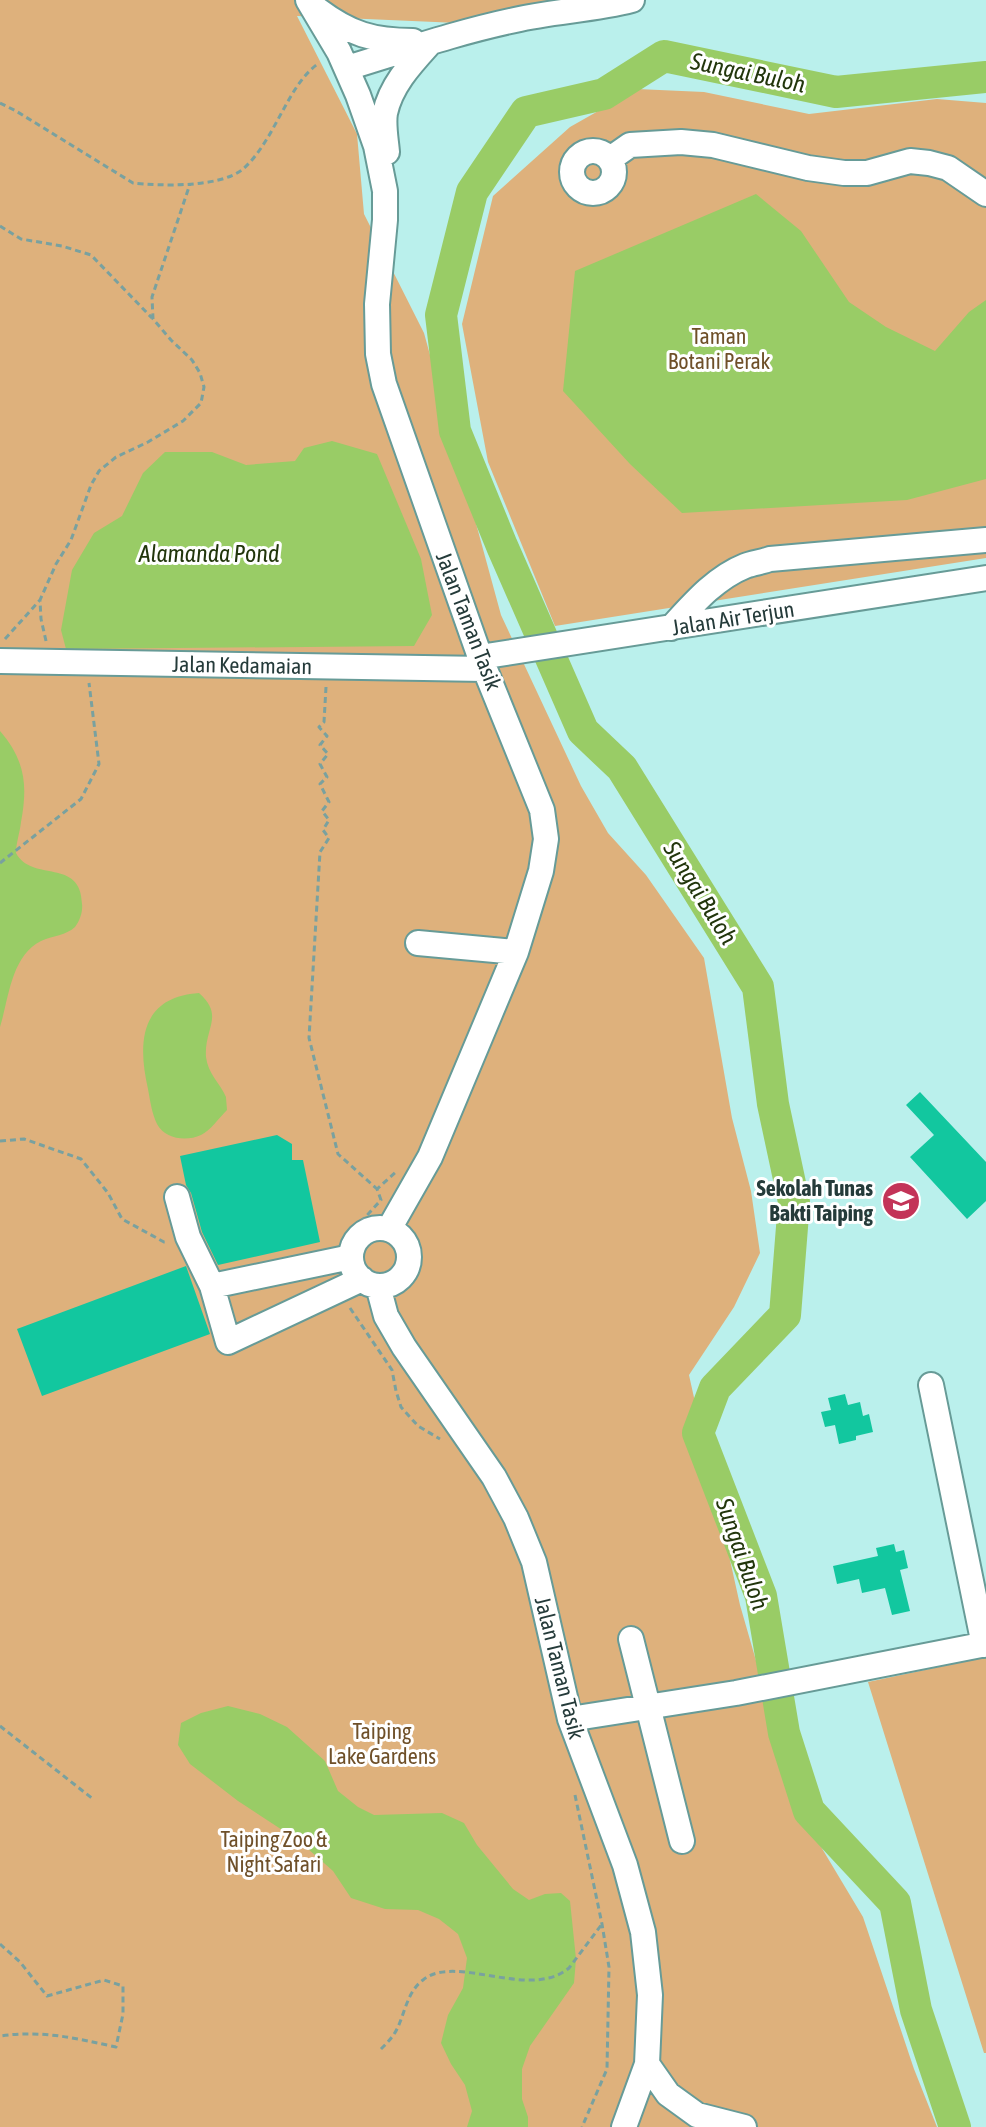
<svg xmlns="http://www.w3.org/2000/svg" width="986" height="2127" font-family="'Asap Condensed',sans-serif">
<rect width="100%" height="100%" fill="#baf0ec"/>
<path fill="#deb17c" d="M0,0H575L458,23L297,16L357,134L364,214L424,333L501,615L581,786L608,833L646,875L704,958L732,1118L751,1191L760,1253L734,1307L689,1375L740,1605L799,1810L863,1917L914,2069L937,2127H0Z
M637,89L704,92L809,114L937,99L986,103V558L555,626L488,462L462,324L493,196L570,127Z
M986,1657V2053H984L868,1682Z"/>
<path fill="#9c6" d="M756,194L801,231L849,302L886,327L935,351L969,312L986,300V479L907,500L682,513L630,464L563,391L575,271Z
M332,441L377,454L421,559L432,615L414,646L66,649L61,630L72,570L94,533L122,516L143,473L165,452H212L246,465L295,461L304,448Z
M0,731C25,760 28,785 21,822C20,832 16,843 16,853C32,883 81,857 82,904C83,911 80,921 75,927C67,935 52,936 41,941C11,956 9,998 0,1027Z
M199,993C225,1016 204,1028 206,1057C208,1074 220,1083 226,1097C226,1099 227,1108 227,1110C219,1118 210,1131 201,1135C186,1142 165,1139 157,1124C152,1114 150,1100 148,1089C137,1041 141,997 199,993Z
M228,1706L260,1714L287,1727L325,1761L338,1791L358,1807L374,1815L442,1813L464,1823L477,1845L513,1889L529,1900L545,1894L561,1893L570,1901L576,1959L574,1983L530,2046L522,2069V2099L528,2117V2127H467L472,2111L465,2085L451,2064L441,2043L448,2015L463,1988L467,1958L458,1934L439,1919L418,1910L385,1909L351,1898L333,1871L299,1841L238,1801L190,1764L178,1745L181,1723L201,1713Z"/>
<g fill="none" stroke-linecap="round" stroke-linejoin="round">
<path stroke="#9c6" stroke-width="32" d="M955,2127L916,2010L895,1903L809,1811L784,1733L761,1596L698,1433L715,1388L785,1315L794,1202L773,1104L758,987L622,768L583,731L502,546L455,431L441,315L472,192L526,112L604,94L664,56L836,92L986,77"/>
</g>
<path fill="#12c79f" d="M920,1092L986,1162V1201L967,1219L910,1157L934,1135L906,1105Z
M277,1135L292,1144V1160H303L320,1242L218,1265L202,1232L191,1193L186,1185L180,1156Z
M186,1266L210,1334L42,1396L17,1329Z
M845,1394L848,1405L860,1402L863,1416L869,1414L873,1432L856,1436V1440L839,1444L835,1425L825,1427L821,1412L831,1410L828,1398Z
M894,1544L896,1552L904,1550L908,1568L900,1570L910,1611L892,1615L885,1588L862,1593L859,1579L837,1584L833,1566L878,1556L876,1548Z"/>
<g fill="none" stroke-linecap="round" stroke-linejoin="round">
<defs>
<path id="minor" d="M308,0L339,52L358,95L376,146L385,191V220L377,304L378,354L384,384L480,657L542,810L546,839L541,871L516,952L430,1157L389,1229
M318,10C350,34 373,41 413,41
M347,68C403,51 458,32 515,20C554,11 594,10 632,0
M572 172a21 21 0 1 1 42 0a21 21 0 1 1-42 0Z
M387,152C386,140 383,125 385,113C391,85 411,64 430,43
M610,159L630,145L681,142L713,145L808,168L844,173H867L910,161L929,163L948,168L986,194
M671,628C693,604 715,578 745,566C753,563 762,562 770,559L986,540
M480,657L986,578
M0,661L485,669
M418,943L516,952
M177,1197L188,1237L212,1286L351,1257
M351 1257a29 29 0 1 1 58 0a29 29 0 1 1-58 0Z
M212,1286L228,1342L362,1279
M378,1286L386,1316L404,1347L494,1477L516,1518L534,1562L570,1719L625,1865L643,1932L650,1995L647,2064L624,2127
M931,1385L984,1645
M631,1639L682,1841
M570,1719L736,1693L986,1644
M647,2064L668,2094L697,2115L744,2127"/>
</defs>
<use href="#minor" stroke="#679b97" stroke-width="28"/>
<path stroke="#79a19f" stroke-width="3" stroke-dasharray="6 4" stroke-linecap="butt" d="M0,103L16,111L133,183C161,186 220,188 243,169C260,154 271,132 282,112C292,94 302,75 319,63
M0,226L21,239L62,246L91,255L152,318
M5,639L40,600
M46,641L41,619L40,600L56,564L71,540L91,485L99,471L116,457L148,442L183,421L201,403L204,387L200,373L192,360L171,340L153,319L152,297L190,184
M326,687L324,722L319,727L327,736L320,745L328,754L320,764L327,777L320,784L329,802L322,811L329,820L323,830L329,838L320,852L309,1038L338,1154L377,1189
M0,863L81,799L99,764L89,683
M0,1141L24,1139L81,1159L108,1193L122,1219L164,1242H167
M347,1237L381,1200L377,1189L397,1171
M350,1308L392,1370L396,1391L401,1407L418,1426L440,1439
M0,1726L93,1799
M575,1795L602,1924L609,1967L607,2069L582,2127
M0,1944L20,1962L47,1996L104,1980L123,1986V2014L116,2047C75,2038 42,2030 0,2036
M381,2049C387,2043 393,2037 397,2029C405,2013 407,1992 423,1980C456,1953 529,2001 569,1968L602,1924"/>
<use href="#minor" stroke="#fff" stroke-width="24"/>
</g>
<defs>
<symbol id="school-disc" viewBox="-11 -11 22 22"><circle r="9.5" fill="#c33458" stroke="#fff"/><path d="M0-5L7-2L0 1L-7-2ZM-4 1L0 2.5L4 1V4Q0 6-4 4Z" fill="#fff"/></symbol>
</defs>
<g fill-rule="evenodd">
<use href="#school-disc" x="879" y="1179" width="44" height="44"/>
</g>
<g text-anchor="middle" stroke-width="6" stroke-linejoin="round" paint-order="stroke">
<g font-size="22" fill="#6f5029" stroke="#fff">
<text x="719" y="344">Taman<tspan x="719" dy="25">Botani Perak</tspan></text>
<text x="382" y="1739">Taiping<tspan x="382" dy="25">Lake Gardens</tspan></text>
<text x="274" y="1847">Taiping Zoo &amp;<tspan x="274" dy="25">Night Safari</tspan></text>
</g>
<g font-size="22" fill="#253b3a" stroke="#fff">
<text transform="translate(733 618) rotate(-9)" y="8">Jalan Air Terjun</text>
<text transform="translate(469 621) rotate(69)" y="8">Jalan Taman Tasik</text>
<text transform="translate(242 665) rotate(1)" y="8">Jalan Kedamaian</text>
<text transform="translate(560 1668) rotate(76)" y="8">Jalan Taman Tasik</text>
</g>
<g font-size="22" font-weight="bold" fill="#253b3a" stroke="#fff" text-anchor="end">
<text x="873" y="1196">Sekolah Tunas<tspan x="873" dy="25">Bakti Taiping</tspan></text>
</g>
<g font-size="24" font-style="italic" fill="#22360c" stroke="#fff">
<text transform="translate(748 73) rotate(12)" y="8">Sungai Buloh</text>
<text x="209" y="562">Alamanda Pond</text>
<text transform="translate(700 893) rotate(58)" y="8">Sungai Buloh</text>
<text transform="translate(742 1554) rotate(71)" y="8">Sungai Buloh</text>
</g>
</g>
</svg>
